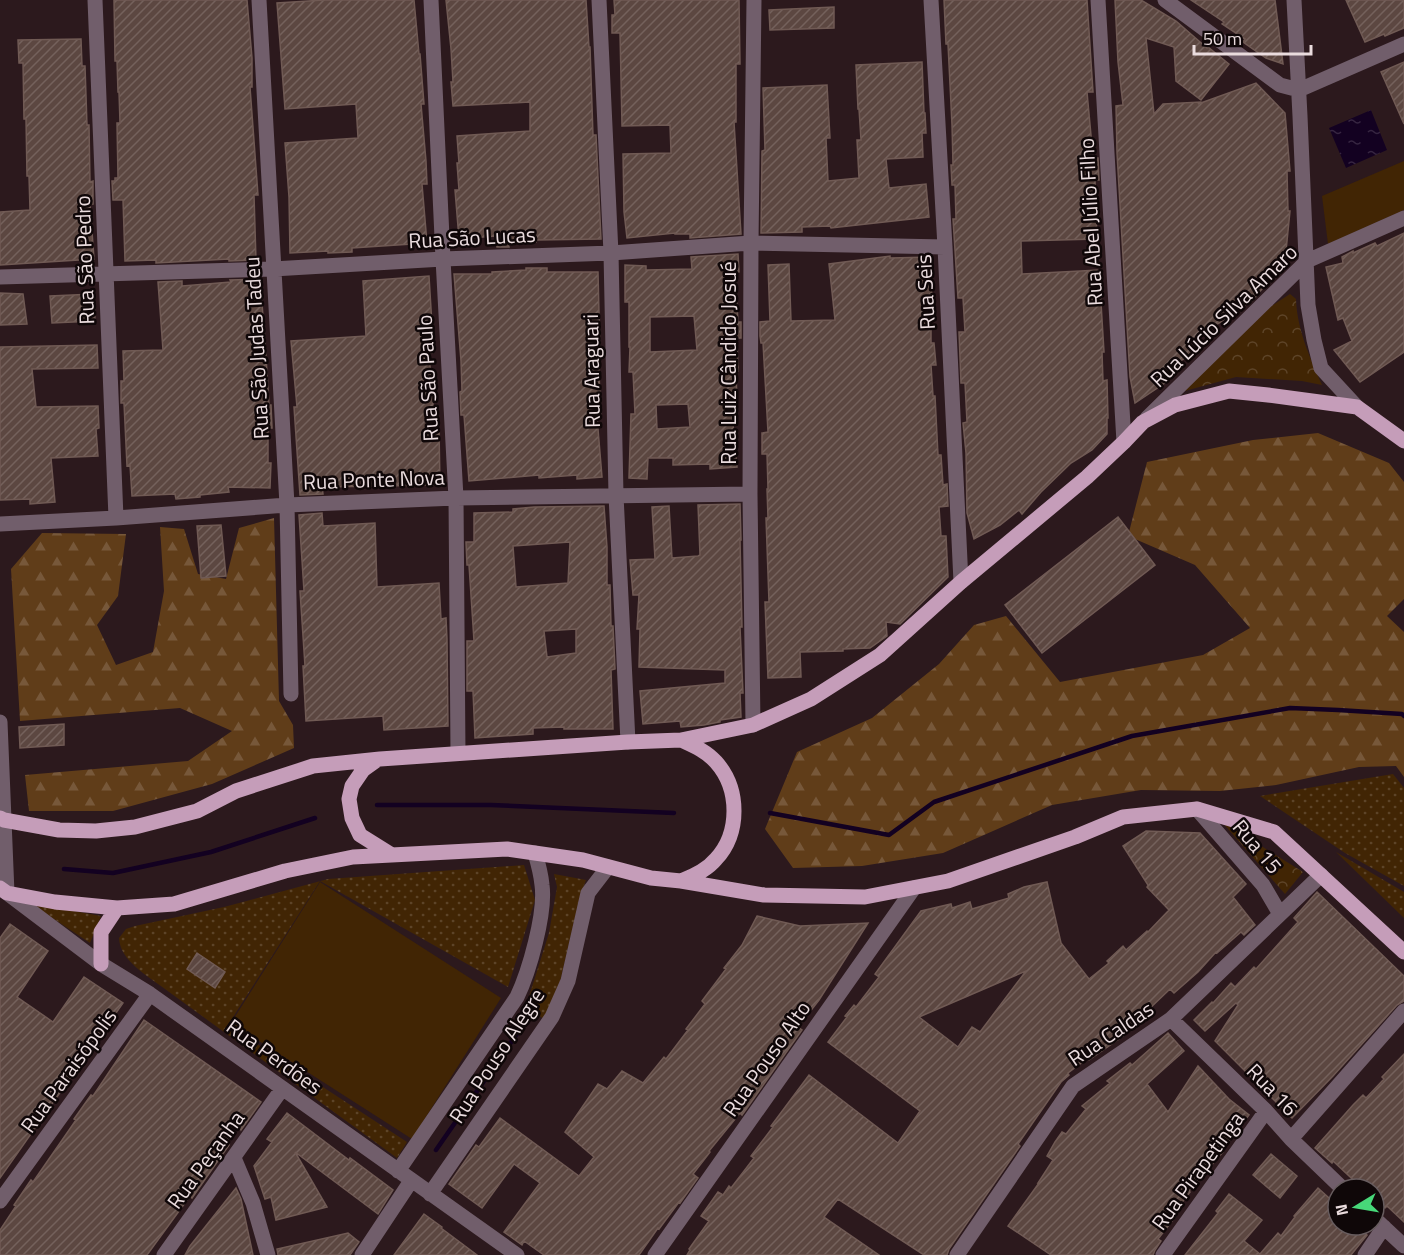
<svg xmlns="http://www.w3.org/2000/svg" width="1404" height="1255" font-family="'Titillium Web',sans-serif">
<defs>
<pattern id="grass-dots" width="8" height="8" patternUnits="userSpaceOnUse" patternTransform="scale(1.5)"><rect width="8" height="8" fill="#412504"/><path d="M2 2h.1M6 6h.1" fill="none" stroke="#5d4428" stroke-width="1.8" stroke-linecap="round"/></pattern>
<pattern id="forest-firs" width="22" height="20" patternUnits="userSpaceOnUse" patternTransform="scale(1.5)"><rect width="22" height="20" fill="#603d19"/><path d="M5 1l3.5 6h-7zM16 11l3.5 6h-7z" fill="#77583a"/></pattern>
<pattern id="park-crowns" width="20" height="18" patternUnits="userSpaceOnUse" patternTransform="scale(1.5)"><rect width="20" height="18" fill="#412504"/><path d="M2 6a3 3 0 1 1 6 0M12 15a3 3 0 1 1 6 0" fill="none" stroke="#5d4428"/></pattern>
<pattern id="water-ripples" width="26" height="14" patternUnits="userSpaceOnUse" patternTransform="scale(1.5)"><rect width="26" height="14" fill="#130121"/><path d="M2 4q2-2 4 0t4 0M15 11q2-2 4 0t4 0" fill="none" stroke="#362541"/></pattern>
<pattern id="building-hatch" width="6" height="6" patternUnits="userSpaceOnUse" patternTransform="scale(1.5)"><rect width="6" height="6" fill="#5c4741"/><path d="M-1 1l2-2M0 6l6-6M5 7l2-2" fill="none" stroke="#74615c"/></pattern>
</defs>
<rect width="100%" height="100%" fill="#2c191d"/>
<path fill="url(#grass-dots)" d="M1393,774L1404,788V886L1345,853L1260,796Z
M1336,852L1404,892V918Z
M524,865L535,900L508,987L320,881L228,1025L407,1142L397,1158L165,989C148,976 120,961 119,938L126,929L135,926L224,907L328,879Z
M554,874L586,880L580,896L560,982L545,1020L526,1006L549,933L557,887Z
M30,903L101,916L90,943Z"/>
<path fill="url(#forest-firs)" d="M1318,433L1389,463L1404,482V599L1387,616L1404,632V777L1396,766L1359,767L1276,785L1220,791L1141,790L1052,805L943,853L862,866L793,868L765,829L797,752L872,718L939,664L974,625L1006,616L1060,682L1203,655L1250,628L1195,565L1128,536L1147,462L1253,440Z
M274,518L279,701L293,725L294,748L212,784L113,811H29L25,775L188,761L232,731L180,708L20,721L11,569L42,533L126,534L118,596L97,625L116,665L153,652L164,591L160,527L184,529L198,574L226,579L239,528Z"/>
<path fill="url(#park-crowns)" d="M1290,294L1296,299C1297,330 1310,357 1322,385L1302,381L1236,377L1181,392L1270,307Z
M1221,821L1303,872L1285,894Z"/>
<path fill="#412504" d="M1404,161V210L1328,244L1322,196Z
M320,882L501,998L412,1139L231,1023Z"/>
<path fill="url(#water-ripples)" d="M1371,110L1387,150L1346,168L1329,128Z"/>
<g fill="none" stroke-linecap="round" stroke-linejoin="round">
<path stroke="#130121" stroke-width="4.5" d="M377,805H491L674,813
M770,813L889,835L934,802L1132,736L1290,708L1338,710L1402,714L1404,716
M64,869L113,873L211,852L315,818
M436,1150L530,1015"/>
</g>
<path fill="url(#building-hatch)" stroke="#705a54" stroke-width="1.5" fill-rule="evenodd" d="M114,0H247L252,58V87H250L258,195H254L256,260L229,261V259L156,263V260L125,261L123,200H113L112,181H115V178H118L117,123H120L119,92H118L117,61H115Z
M324,0H414L419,54H420L424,104H421L426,161L427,184H422L427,243L352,248V252L328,253V251L290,253L289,197L285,143L358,138L356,104L285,109L277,3Z
M446,0H586L589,47H590L593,135H596L601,239L536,240V242L508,243L509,247H497L496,236L459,239L455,190H459L457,163H459L457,136L530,131V102L453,106L451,82H453L451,49Z
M614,0H739L740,64H736V122H734L741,234L690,238V234H675V233L627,238L624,212L623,154L671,153L670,125L622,126L620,33H612V15H615Z
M944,0H1087L1093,92H1087L1093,157V158H1098L1099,180H1095L1097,239L1021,241L1022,274L1099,270L1104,352H1102L1103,381L1107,380L1108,418H1107V434L1092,450L1071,463L1041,492L1022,514L1019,510L1000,525L974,539L967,513L966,453L963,423L967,422L965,383H961L959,332H965L963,298H958L953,219H956L955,185H952L951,165H953L952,125L948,44H946Z
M1115,0H1141L1176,21L1207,48L1208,47L1229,64L1201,100L1176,81L1174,47L1146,38L1154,114L1163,104L1200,102L1198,104L1256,83L1285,113L1290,171H1287L1288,211H1290L1285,261L1253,300L1219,323L1207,329L1193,345L1197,350L1176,364L1179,368L1162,380L1165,383L1135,403L1130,377L1117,153L1116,106L1123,105L1118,62Z
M1191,0H1275L1283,64L1266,58L1243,42L1245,39L1222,24L1224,22Z
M1346,0H1404V28L1385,36L1384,34L1365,42Z
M834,7V28L770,30L769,10Z
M81,39L82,66H85L87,125H89L90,182L93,181V204H90L94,259L0,265V212L30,210L29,176H27L26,119H24L23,63H19L18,40Z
M922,62L924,113H925L926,133H922L923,157L886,159L889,188L926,184L929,217L831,228L830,226L802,227V232L761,233L762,151L765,150L763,88L827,85L830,138H826L828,181L859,178L857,140H861L859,109H858L856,65Z
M1404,62V124L1381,72Z
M1404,233V352L1360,382L1334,350L1352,341L1343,318L1338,320L1326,267L1343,263L1342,257L1353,251V253L1375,243L1377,246Z
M738,254L739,272L735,273L738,322H741V338H737L738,371H736L737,403H731L737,467L710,469V464L673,465V458H648L647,479L629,478L631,414H635L633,372H629L630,347H629V302H625V265L646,266V270L692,269L691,257ZM694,316L697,350L650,352V317ZM688,404L690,427L657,429L656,405Z
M890,256V258L931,257L932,306L931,307V343H934L936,365H931L933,396H935L938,455H941L943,485L947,484L948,506L939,507L941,536H946L948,577L900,624L886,622L887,636L870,648L843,649V651L800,652L801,677L768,678L765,602H769L766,518H768L767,489H768L767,454H762V433L768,432L763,343H761L760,336V322L770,321L768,265L789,264L791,321L835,320L829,264Z
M526,268H547V272H598L600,353H598L601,417H597L602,477L577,479V475L539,478V475L469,481L464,415H461L460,392L462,391L461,361L454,274H492V272L526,270Z
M429,276L432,325H430L432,353H429L435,431L439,430L440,485L322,487L323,494L300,495L294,407H297L291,341L366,336L363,281Z
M260,279L265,341L269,405H271L272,428H268V463H271L270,488L228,487L229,492L200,495V497L176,499L175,494L132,496L130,465L127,466L124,403H121V381H124L123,351L163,350L158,282L182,281V286L231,282L230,280Z
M0,293L23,294L27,324L0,325Z
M94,294L95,321L52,323L50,296Z
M97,345L98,368L32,369L36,407L98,406L99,428L96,429L98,456L51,458L55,502L30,504V499L0,500V347Z
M740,504L741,540H740L742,627H740L743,693H740L741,717L720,720V722L704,725L681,727L680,721L643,724L640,691L725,683V670L639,667L640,629H637L639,595H633L630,560L655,559L652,507L669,506L672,558L698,556L700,555L698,505Z
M604,506L607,547V585H610L611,626H613L615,669L611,670L613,729H564V727L533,728V734L475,738L473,691H467V641H474L469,565H467L466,542H474V513L513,512V509L534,507ZM570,542L568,583L516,587L513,546ZM576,629V653L547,657L544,631Z
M322,513L323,526L375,523L377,587L439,583L441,619L446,618L447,639L448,726L384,730L383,716L306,721L303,666H305L300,591H304L299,515Z
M1118,517L1155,565L1042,653L1005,605Z
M221,525L226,576L201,578L197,526Z
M64,724V745L20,748L19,727Z
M1146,831L1200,833L1246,884L1233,897L1255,925L1244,935L1241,932L1217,953L1216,952L1198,972L1174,993L1170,989L1147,1011L1149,1012L1128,1031L1129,1032L1089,1060L1088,1058L1068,1073L1069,1075L1061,1082L1018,1144L1020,1146L949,1249L947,1255H924L838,1199L824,1217L879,1255H687L690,1250L689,1249L709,1221L701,1216L718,1192L723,1195L729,1186L731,1188L754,1158L751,1156L773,1127L771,1126L809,1075L898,1143L920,1111L828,1042L847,1017L845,1016L854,1005L856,1007L879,977L875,974L921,911L951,904L952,908L970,902L972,909L1009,898L1008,894L1024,887L1047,882L1061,943L1089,979L1109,963L1107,961L1123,946L1126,950L1147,931L1148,932L1169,910L1147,887L1148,885L1123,846ZM1026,971L980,1032L972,1027L958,1047L919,1017Z
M1317,892L1404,976V1001L1397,1005L1333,1076L1292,1118L1215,1041L1238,1005L1236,1003L1205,1031L1194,1020L1212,1002L1213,1003L1231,983L1235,987L1254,967L1256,969L1298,922L1294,918Z
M757,916L800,926L868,923L819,1000L798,1027L802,1030L742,1115L740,1113L709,1151L710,1152L693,1174L698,1178L680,1203L679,1202L659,1229L658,1228L639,1255H544L524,1241L522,1245L504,1232L540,1183L514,1164L482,1208L449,1184L476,1145L479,1147L500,1118L579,1176L594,1157L565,1132L598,1084L607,1089L622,1071L643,1083L664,1057L666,1059L688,1030L686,1029L705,1004L702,1001L726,969L724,968L742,945Z
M10,924L48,951L17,997L53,1022L84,977L123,1003L0,1178V938Z
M197,953L225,972L215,988L187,969Z
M144,1020L261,1102L241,1130L237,1119L225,1122L229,1145L192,1198L190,1196L147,1255H0V1230L16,1206L14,1205L31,1180L33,1182L76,1120L74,1119L91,1095L93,1096Z
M1168,1033L1184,1051L1147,1084L1168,1112L1198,1066L1229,1099L1249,1115L1222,1150L1223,1152L1189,1191L1190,1192L1173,1214L1176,1216L1158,1239L1161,1241L1155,1250L1153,1255H1051L1008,1226L1039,1183H1038L1053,1160L1047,1156L1055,1142L1062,1132L1066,1134L1086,1109L1082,1106L1110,1083L1107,1081L1130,1063L1132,1065Z
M1404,1054V1222L1387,1206L1385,1208L1374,1197V1189H1366L1364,1187L1363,1189L1333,1161L1332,1163L1315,1148L1353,1105L1363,1095L1366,1098L1384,1079L1382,1077Z
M287,1113L349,1160L350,1158L393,1190L378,1214L295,1152L327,1207L276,1220L271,1197L265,1199L254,1166L272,1142L267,1139Z
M1271,1154L1297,1176L1280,1198L1253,1175Z
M236,1188L241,1199L253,1255H185L190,1246Z
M1318,1188L1338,1206V1225H1357L1367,1235L1351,1255H1185L1218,1213L1216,1211L1229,1194L1262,1220L1244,1241L1260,1254L1278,1233L1281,1236L1295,1217L1294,1216Z
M424,1214L442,1227L441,1228L477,1255H394Z
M348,1233L359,1242L350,1255H278L277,1249Z"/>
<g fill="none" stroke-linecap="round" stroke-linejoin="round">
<path stroke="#715e6b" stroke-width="15" d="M95,0L116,518
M259,0L287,505L291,694
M431,0L443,259L456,498L458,753
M599,0L611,253L616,495L628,742
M931,0L945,247L961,582
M1098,0L1124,442
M1165,0L1280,85L1299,90L1404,44
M1294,0L1300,116L1308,305L1314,340L1321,368L1357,407
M0,277L273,269L443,259L611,253L751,243L945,247
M1147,418L1307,261L1404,218
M0,524L116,518L287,505L456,498L750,494
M0,722L7,893
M753,725L750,494L751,243L754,0
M1197,809L1263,885L1280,914
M7,893L101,964L150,994L517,1255
M1171,1019L1266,1111L1291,1139L1343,1189
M1291,1139L1404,1011
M234,1158L253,1203L268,1255
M398,1171L517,997C529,972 546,913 542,885C541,874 538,863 535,853
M430,1194L552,1017L568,981L588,893L608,867
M0,1201L150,994
M1374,1218L1404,1246
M164,1255L282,1089
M362,1255L411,1181
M655,1255L914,888
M957,1255L1073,1086L1171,1019L1321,875
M1163,1255L1266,1111
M1365,1255L1384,1227"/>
<path stroke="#c59db9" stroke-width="15" d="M377,760L363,770L352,786L349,799L352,818L360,835L392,855
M0,818L4,820L59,830L96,831L135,827L197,811L236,791L313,766L380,759L628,742L681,740L753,725L811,699L880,655L961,582L1087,477L1124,442L1143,422L1175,405L1229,391L1268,395L1357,407L1404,441
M681,881C694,876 707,870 716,859C740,833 740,789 716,762C706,751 694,746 681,740
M0,888L7,893L55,902L117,908L174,904L285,871L353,857L507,849L583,860L651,878L681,881L764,895L865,897L948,881L1075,837L1123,817L1197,809L1274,832L1404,952
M101,964V932L117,908"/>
</g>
<g text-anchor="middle" stroke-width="5" stroke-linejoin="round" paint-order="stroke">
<g font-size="21" fill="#eadcde" stroke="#0f0708">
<text transform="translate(1091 222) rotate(-93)" y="7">Rua Abel Júlio Filho</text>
<text transform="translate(472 238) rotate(-3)" y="7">Rua São Lucas</text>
<text transform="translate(85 260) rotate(-92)" y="7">Rua São Pedro</text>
<text transform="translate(926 292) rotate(-93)" y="7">Rua Seis</text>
<text transform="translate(1224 316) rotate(-44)" y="7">Rua Lúcio Silva Amaro</text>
<text transform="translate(257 348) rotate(-93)" y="7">Rua São Judas Tadeu</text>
<text transform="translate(729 363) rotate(-90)" y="7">Rua Luiz Cândido Josué</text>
<text transform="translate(592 371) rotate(-91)" y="7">Rua Araguari</text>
<text transform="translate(428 378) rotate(-93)" y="7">Rua São Paulo</text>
<text transform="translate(374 480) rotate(-2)" y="7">Rua Ponte Nova</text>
<text transform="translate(1257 847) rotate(50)" y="7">Rua 15</text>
<text transform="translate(1111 1034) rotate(-34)" y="7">Rua Caldas</text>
<text transform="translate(497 1056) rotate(-57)" y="7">Rua Pouso Alegre</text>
<text transform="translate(274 1057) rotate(36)" y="7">Rua Perdões</text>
<text transform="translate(767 1059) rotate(-55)" y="7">Rua Pouso Alto</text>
<text transform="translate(69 1071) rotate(-54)" y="7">Rua Paraisópolis</text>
<text transform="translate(1272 1090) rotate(46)" y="7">Rua 16</text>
<text transform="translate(206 1160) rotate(-54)" y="7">Rua Peçanha</text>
<text transform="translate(1198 1171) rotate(-54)" y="7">Rua Pirapetinga</text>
</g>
</g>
<g transform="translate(1356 1207) rotate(259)"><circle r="28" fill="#0f0708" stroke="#675c5e" stroke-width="1.5"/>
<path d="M0-4.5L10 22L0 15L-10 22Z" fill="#47d779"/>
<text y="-9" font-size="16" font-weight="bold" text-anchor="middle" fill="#eadcde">N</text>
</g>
<path d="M1194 45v9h117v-9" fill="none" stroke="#eadcde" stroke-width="3"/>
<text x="1203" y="45" font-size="18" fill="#eadcde" stroke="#0f0708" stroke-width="4.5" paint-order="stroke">50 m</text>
</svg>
